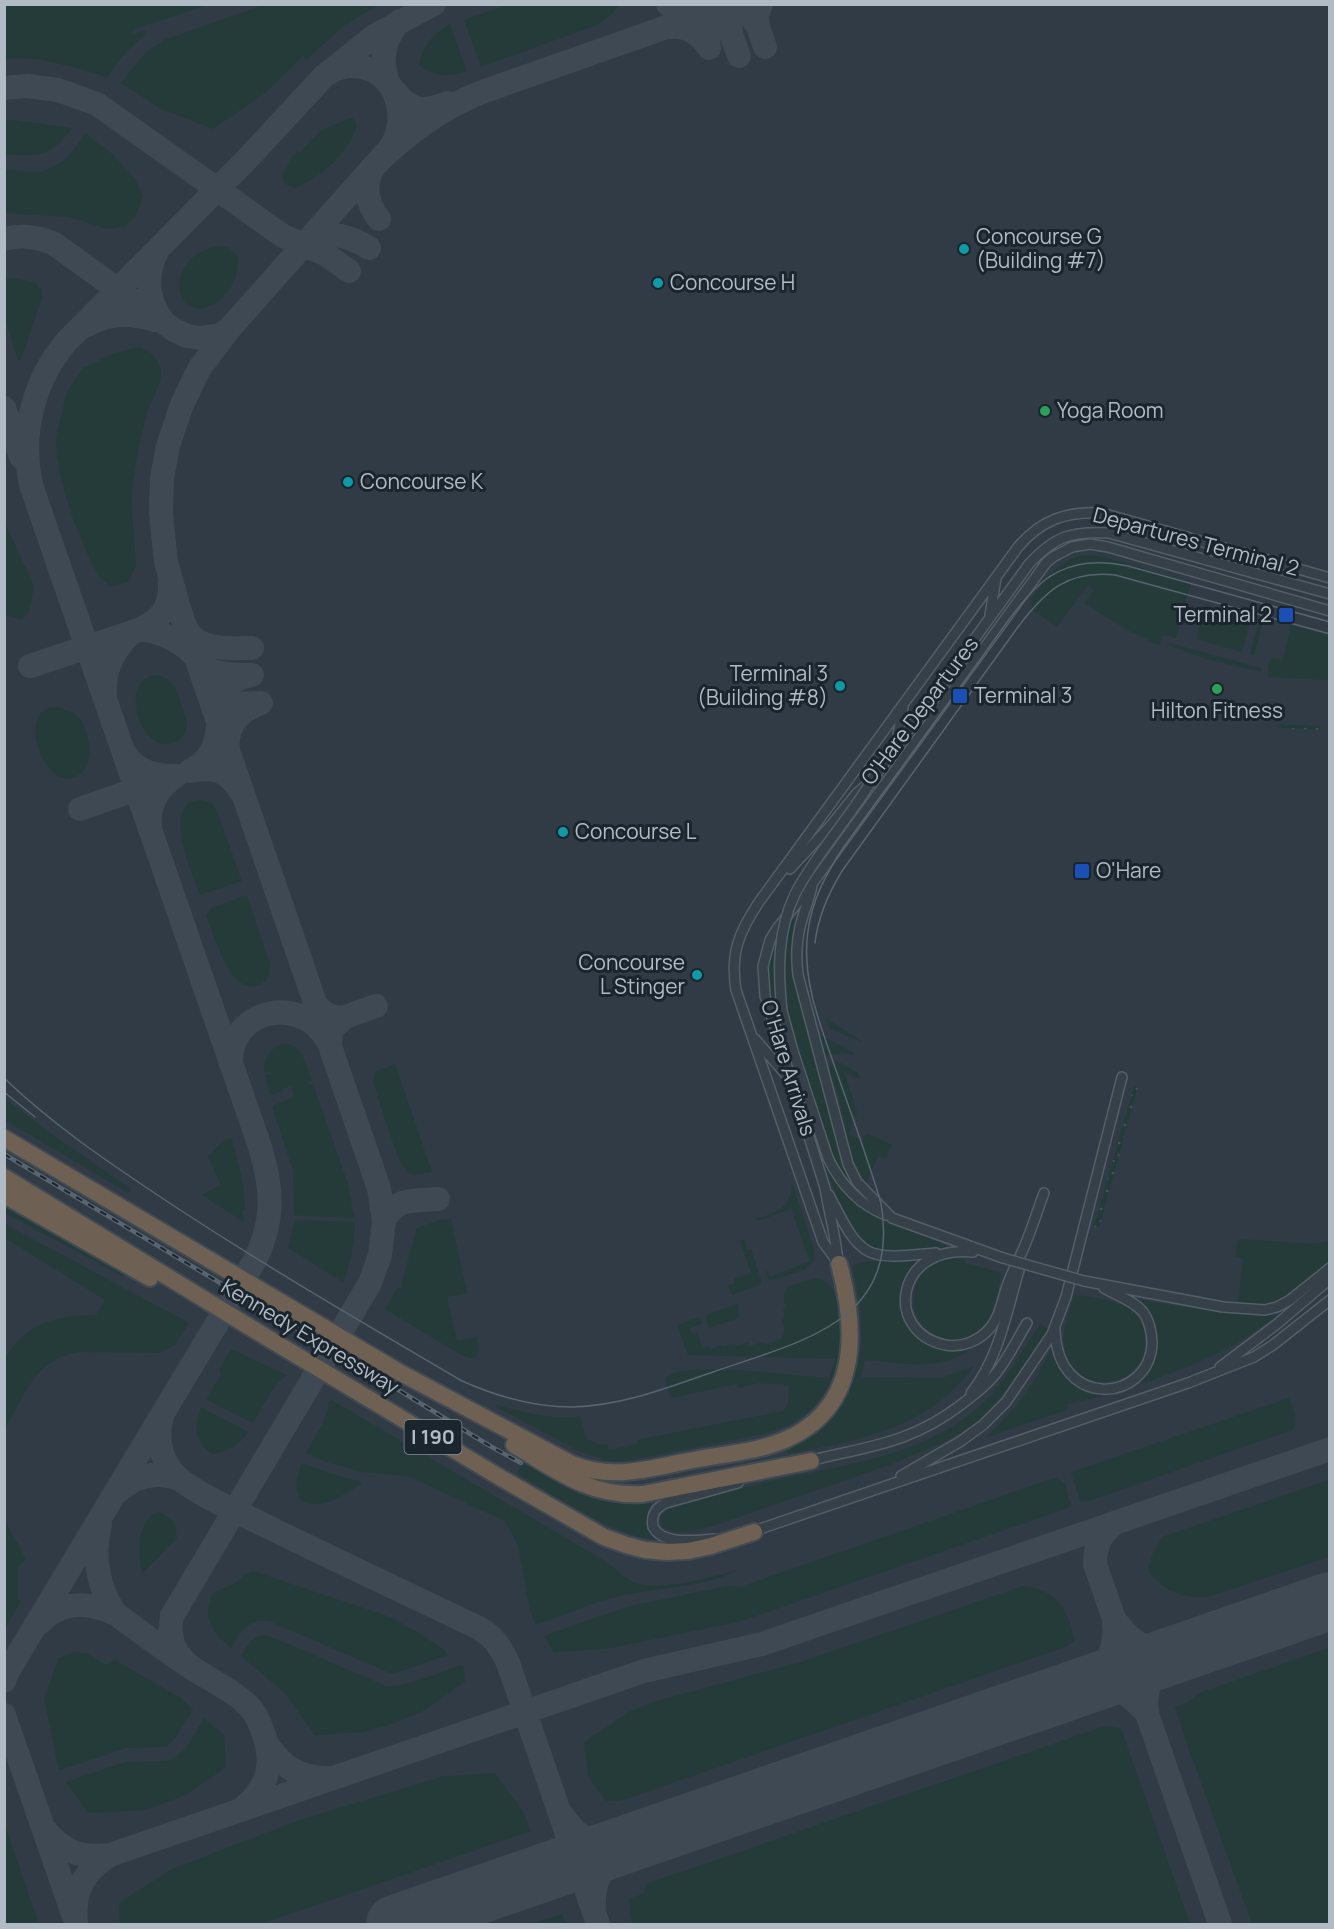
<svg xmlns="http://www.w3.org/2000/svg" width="1334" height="1929" font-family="Manrope,sans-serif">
<defs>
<pattern id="garden-dots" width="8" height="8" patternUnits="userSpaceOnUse" patternTransform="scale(1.5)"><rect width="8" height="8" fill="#253b3a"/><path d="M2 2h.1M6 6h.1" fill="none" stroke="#425555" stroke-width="1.8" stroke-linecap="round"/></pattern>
</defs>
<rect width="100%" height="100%" fill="#232e38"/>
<path fill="#303b45" d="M5,5H1329V1924H5Z"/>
<path fill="#253b3a" d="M266,4L378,5L345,25L306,60L303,56L265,93L213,129L161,109L121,83L145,53L164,40Z
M4,5H207L132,30L133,35L145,30L146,34L126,52L107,77L73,67L38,59L5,58Z
M507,5V4L619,5L610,16L597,25L481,67L464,20Z
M450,24L467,71C450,78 432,77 419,64C423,45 433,34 450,24Z
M349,118L354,119L357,125C348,154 323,176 295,188L285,184L282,176L292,156L297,151L300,152L319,132Z
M13,120L72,128C48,159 41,155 5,155V121Z
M85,134L111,153L135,178L143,197L135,217L125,226L108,229L69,217L5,213V169C13,169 20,171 28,172C56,174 71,155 85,134Z
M222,246L228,247L238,256C239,273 234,286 222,298C217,304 210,307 202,308C175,311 174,276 189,261C197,252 210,247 222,246Z
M15,278L35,283L42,290V298L21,359L18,361L5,319V279Z
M139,347L151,353L156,358L161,369V380L147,413L139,444L132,489V509L136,565L132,575L128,582L114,586L108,584L98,576L91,562L73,519L61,479L56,450V437L67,392L83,368L115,353Z
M5,523L34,586L29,612L22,620L5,615Z
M1084,555L1105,557L1191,583L1176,638L1163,635L1159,645L1127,630L1084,603L1094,590L1088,585L1057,627L1034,611L1032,607L1031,599C1045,580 1059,559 1084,555Z
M1205,605L1251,618L1242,652L1196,639Z
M1259,620L1263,621L1254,655L1250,654Z
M1291,625L1327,635L1329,625V680L1268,677V664L1272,658L1283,660Z
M1169,643L1261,668V672L1206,659L1168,645Z
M155,675C178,677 180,703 187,721C187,730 185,737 177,741C143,760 116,682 155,675Z
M59,707C66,710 74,712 79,718C91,732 96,766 77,776C48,793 20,724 45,710C49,707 54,708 59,707Z
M202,800L211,803L217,811L242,881L200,895C193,875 171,826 185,807C189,801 195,801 202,800Z
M247,895L270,964C270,973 269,980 261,984C231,1000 214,934 206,915L211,908Z
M796,917L798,920L792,953L795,985L845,1165L859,1192C852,1184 845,1176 839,1167C828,1147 823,1123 816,1102C806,1072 793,1042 788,1010C784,991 781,929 796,917Z
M776,943L774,976L777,1012H775C768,986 765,969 776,943Z
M826,1018L861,1041V1042L829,1028Z
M818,1034L854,1053L853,1055L843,1053L823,1056Z
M282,1044C303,1042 306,1066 312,1081L307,1083L308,1085L313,1084L348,1184L354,1216L353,1218L294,1215L293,1171L272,1106L294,1097L291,1086L282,1089V1092L270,1095L265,1075L270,1074V1072L264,1073C264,1058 268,1050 282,1044Z
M837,1061L858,1073V1075L860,1076L859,1079L844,1071L857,1112L849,1134L863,1141L866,1133L892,1145L886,1159L878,1156L865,1186C850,1165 849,1144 844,1120C841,1103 835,1087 830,1071V1066Z
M790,1062H792L830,1168L840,1186L864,1210L876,1218L946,1245V1247L886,1252L870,1247L858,1237L847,1223L834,1190L803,1104Z
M395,1064L432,1172C425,1173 416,1177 409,1173C397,1165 379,1099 373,1081L375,1072Z
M4,1098L57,1138L131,1189L128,1193L5,1120Z
M231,1138C239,1162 244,1183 245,1208L241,1213L243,1214L244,1222L202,1195L221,1185L208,1156L223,1141Z
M792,1183L814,1249V1259L805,1270L771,1280L768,1278L766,1271L767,1270L770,1277L810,1261L791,1209L757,1221L756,1219C777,1212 792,1208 792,1183Z
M4,1204L124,1272L123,1276L5,1213Z
M451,1219L467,1293L447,1297L457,1341L477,1337L479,1349L476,1358H468L456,1352L385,1309L398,1287L402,1289V1282L417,1228L440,1220Z
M295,1220L353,1222L355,1223C354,1243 351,1264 343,1282L288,1248Z
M5,1224L189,1323L175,1345L159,1353L81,1352C36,1357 25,1394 5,1429V1358C27,1323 56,1315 96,1315L105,1300L5,1238Z
M745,1239L747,1250L751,1249L762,1283L759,1285L732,1295L728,1286L735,1283L734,1279L751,1273L740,1241Z
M1241,1239L1311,1244L1329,1241V1260C1312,1276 1291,1300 1267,1304C1257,1305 1247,1303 1238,1302L1243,1258L1236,1257L1237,1242Z
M956,1258L966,1260L965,1263L1002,1273C998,1288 995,1308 987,1322C981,1331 970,1337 960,1339C903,1346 895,1260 956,1258Z
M917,1259C914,1269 905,1277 903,1288C897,1315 915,1342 942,1349C950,1352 961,1349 969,1351C937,1371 901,1363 865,1360L861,1377L942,1378L974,1366C926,1430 862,1439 788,1454L786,1449C863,1417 873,1340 852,1267C863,1258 878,1262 891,1262C900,1262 909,1260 917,1259Z
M815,1278C820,1279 824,1280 828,1283C843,1297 841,1346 837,1364C833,1380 823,1397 812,1408C798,1422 781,1429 763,1434L625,1461H603L601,1458L581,1452L496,1407L497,1405C520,1411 555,1421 580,1416L587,1439L600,1445L607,1444L609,1450L637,1444V1440L641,1439L783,1411L788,1405L789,1385L759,1383L738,1388L737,1384L671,1398L665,1379C678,1359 805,1377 829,1378L835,1359L688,1355L677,1325L699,1317L703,1323L690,1328L692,1334L697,1332L703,1348L709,1346L710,1349L722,1345L723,1347L735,1343L736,1346L748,1342L750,1346L763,1342L765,1345L783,1338L782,1333L785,1332L782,1319L785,1317L783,1310L787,1307L786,1304H784V1293L788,1287Z
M1075,1294C1092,1298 1114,1299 1128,1308C1137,1314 1143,1325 1145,1335C1152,1394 1059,1401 1064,1334C1064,1321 1071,1306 1075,1294Z
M1136,1299C1185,1308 1227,1315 1277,1315C1237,1349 1190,1367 1140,1384L1139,1380C1154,1360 1159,1352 1151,1328C1147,1314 1145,1309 1136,1299Z
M738,1304L739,1318L709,1328L706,1319L708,1314Z
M1040,1324L1048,1329L1025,1366L994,1405L978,1421L946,1441L892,1464L716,1525C700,1529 675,1538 662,1526L661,1517L667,1509C706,1498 746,1486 786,1478C853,1463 918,1456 974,1411C999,1392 1022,1351 1040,1324Z
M1052,1347C1060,1375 1073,1388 1102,1393V1396L1068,1404L1067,1410L987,1437L1016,1406L1034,1381Z
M231,1349L287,1375L285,1377L282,1378L271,1392L253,1423L206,1399L222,1373L219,1370Z
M1289,1398C1293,1409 1300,1420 1292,1430L1086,1502L1080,1501L1071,1472Z
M330,1399L605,1561C614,1567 625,1579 636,1583C660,1592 713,1577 737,1570C714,1585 654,1589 624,1595C595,1601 565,1615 536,1625L530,1611L518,1545L505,1521L408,1476L362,1472L326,1462L306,1453L322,1425L329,1406L328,1403Z
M201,1407L248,1432C239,1445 229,1451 213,1454C193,1443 194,1427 201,1407Z
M523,1460C569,1487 598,1506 653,1500C646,1514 644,1524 653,1538C622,1541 546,1490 517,1473Z
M302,1463L329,1473L359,1481L362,1484C341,1495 319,1515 297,1497L298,1495C294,1484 299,1473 302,1463Z
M1057,1477L1065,1484L1071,1507L762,1614L738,1622L606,1649L554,1652L544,1636L626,1607L727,1586L740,1587Z
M1329,1480V1557L1207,1597C1182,1598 1162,1591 1148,1570L1152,1555L1162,1537Z
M159,1512L175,1522L177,1538L142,1574C138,1556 136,1518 159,1512Z
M5,1521L26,1559L18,1566V1598L21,1601L5,1629Z
M253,1571L387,1616L416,1631L444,1650L448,1655L392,1674L269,1621C246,1619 242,1631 231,1648C216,1636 203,1621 210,1602L209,1601L213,1593L237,1582L244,1575Z
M1023,1586C1058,1591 1067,1608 1075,1641L1065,1647L620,1801H606L588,1776L584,1742L629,1712L653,1702L801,1662Z
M263,1635L272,1637L386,1686C409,1687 439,1672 462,1665L464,1667L465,1682L423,1711L394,1723L365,1732L315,1735L284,1692L241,1656C247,1647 251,1637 263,1635Z
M1329,1648V1924H1252L1187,1744L1175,1707L1187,1703L1199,1693Z
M74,1652L88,1654L106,1665L115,1660L181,1698L193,1710L174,1740L166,1747L126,1748L60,1770L58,1767L44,1698L59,1658Z
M204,1718L224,1735L226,1767L186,1795L145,1810L88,1813L66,1782L125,1762L166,1761C186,1756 194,1734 204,1718Z
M1105,1726L1121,1728L1190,1924H632L629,1899L644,1893L646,1884Z
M495,1773L524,1813L531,1831L261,1924H120L119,1903L172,1869L300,1820L444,1776Z
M4,1825H5L39,1924H5Z
M562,1914L566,1924H530Z"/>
<path fill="url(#garden-dots)" d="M1280,724L1320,726V730L1279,728Z
M1134,1086L1138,1087L1099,1228L1094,1227Z"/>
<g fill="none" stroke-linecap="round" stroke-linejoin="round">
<path stroke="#3e4954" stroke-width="24" d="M668,4C696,28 712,0 731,34C730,23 731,14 738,4
M729,6C744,6 751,15 758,27L757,16L761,4
M670,27C687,25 700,34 709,48C706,31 708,20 721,8
M758,27L765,47
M731,34L739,56
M329,73C348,61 374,65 388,83C397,94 405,106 420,109C429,110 439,106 448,103
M388,82C380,60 383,39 400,21
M4,88L27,86L58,90L97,104L283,236L325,254L349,271
M379,219C367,205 363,183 374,167C379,159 387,153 392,145C402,128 401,108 393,90
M4,239C23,234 36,237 53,243L174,330L187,336L200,338L220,335L230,328
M309,240C328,229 352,237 369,248
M157,252C145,274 147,300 162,320
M85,326C107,313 131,312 155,320
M4,408L21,457
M185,627C198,652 228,648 252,648
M139,630C160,630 178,640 193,654C199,660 203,666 210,670C223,676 238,674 252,675C203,684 228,723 211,752C206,761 199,766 190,771C215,766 228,771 241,792
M30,666L139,630C161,620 171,607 170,582
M210,690C223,705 242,704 261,703C239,711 225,726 228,750
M105,695C103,670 115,646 134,631
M125,754C137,772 155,776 176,776C159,787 148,803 150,825
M80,809L151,784
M317,1006C326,1015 332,1018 345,1017L331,1030L330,1044
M345,1017L376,1006
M231,1064C229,1011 297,993 326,1038
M384,1221C396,1197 413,1201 438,1199
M162,1417C156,1436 160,1457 173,1473C190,1491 237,1512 260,1523C333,1559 406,1593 479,1628C493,1636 502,1648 508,1663L598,1924
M117,1492C136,1475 158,1470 181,1480
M1115,1523C1100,1534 1095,1546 1095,1564L1220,1924
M100,1525C92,1553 98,1590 116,1614
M40,1623C61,1600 90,1602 116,1614C142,1633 168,1653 195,1670C214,1682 238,1693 252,1710C258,1717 261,1727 264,1735C275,1767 266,1789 242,1809
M1118,1624C1135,1648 1158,1654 1187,1650
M196,1670C176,1658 167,1639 172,1616L370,1283L380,1255L384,1221L379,1189L371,1165L179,608L166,562L161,514L162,478L168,446L181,407L199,369L230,328L373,167C405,135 439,109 482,92L732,4
M4,1681L8,1671L255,1260C276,1217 272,1184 258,1141L31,485C20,434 33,381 67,341L250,156L324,76L374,36L434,4
M1079,1687C1103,1673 1117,1653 1114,1624
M1079,1687C1112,1683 1123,1688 1146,1712
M1147,1710C1143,1681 1159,1662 1185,1651
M4,1715L73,1914
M267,1744C283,1767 298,1778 327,1778
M563,1816C581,1844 602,1847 634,1842
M44,1829C65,1853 79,1858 110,1855
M594,1907C592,1877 608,1856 634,1842
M76,1922C73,1892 84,1870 110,1855L644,1671L762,1644L1330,1449"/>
<path stroke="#3e4954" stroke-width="58" d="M395,1924L1330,1601"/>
<defs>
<path id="minor" d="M1136,524L1163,545
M990,615L996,578
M896,745L903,708
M790,869L832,824L856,794L872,780L1029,564C1055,536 1071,531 1109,533L1330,594
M812,886C809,901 803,913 800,927C796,944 796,958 798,975L848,1164L857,1182L892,1218L1003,1258
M782,1011L793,1051L828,1158C840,1183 859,1205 886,1215
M755,1039L789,1078
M829,1195C862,1260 864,1260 936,1253
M973,1252C895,1244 883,1332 945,1345C962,1348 979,1341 990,1328C1000,1317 1002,1300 1007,1286C1012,1271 1021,1256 1027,1240C1033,1225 1038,1209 1044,1193
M838,1262C836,1237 829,1213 825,1188L765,996L763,966L770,940L776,930L812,884L1046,563L1053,557L1072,547L1090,544L1108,547L1330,611
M839,1264L823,1242L736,990C730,953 739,932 759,902L1018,547C1041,520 1066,511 1102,513L1330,578
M1084,1281L1223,1307L1265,1310L1277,1307L1290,1300L1330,1268
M1055,1328C1056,1411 1150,1403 1152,1343C1152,1333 1149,1320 1143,1312C1134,1301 1116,1295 1104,1288
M1220,1367L1277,1324L1330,1279
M971,1393C999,1358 1007,1311 1019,1270
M809,1461C869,1446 910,1444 962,1404C972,1396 984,1388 993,1377C1007,1361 1016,1341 1027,1323
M901,1476L961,1441L983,1425L1006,1402L1052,1334L1066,1297L1122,1077
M751,1532L1188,1383L1254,1357L1273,1345L1330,1300
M714,1539C695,1540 664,1546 653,1527C651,1515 655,1508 666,1503L738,1483"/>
<path id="motorway" d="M4,1138L399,1372L572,1464C614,1481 651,1468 693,1460C724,1454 758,1452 787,1439C860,1406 857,1330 839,1264
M4,1177L271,1340L501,1478L604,1537L626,1545L645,1550L667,1552L688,1551L711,1546L754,1532
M4,1195L150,1278
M514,1445C557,1471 590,1497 643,1494L811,1461"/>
</defs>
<use href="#minor" stroke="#545e66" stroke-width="12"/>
<use href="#motorway" stroke="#414b53" stroke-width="20"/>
<use href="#minor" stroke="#364049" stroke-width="9"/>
<use href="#motorway" stroke="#6e6153" stroke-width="16"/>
<path stroke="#58646f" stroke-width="1.5" d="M815,943C818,916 828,894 842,871L1018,627C1045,591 1067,570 1115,575L1330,634
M4,1078C52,1124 105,1160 159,1196C258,1262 360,1321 462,1381C498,1397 533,1407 572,1407C621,1406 667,1388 713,1372C801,1341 901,1323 881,1203C868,1159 852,1116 837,1073C821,1027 801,980 808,931C812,900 826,874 843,848C888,787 932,725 977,664C996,638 1024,594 1049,577C1074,561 1100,560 1128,566L1330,622
M4,1092L35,1117"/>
<defs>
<path id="rail" d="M4,1154L366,1370L490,1446L521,1463"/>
</defs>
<use href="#rail" stroke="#58646f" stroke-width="4.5"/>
<use href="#rail" stroke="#1b252d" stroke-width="2" stroke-dasharray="7" stroke-linecap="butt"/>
<defs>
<path id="minor-bridge" d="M782,1011C778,972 777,931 795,894C815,855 849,819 872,780
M1003,1258L1084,1281"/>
</defs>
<use href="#minor-bridge" stroke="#545e66" stroke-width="12" stroke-linecap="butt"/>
<use href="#minor-bridge" stroke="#364049" stroke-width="9"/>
</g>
<g fill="#0f9aa8" stroke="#1b252d" stroke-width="2">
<circle cx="964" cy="249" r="6"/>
<circle cx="658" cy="283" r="6"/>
<circle cx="348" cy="482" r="6"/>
<circle cx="840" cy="686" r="6"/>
<circle cx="563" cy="832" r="6"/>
<circle cx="697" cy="975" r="6"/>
</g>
<g fill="#2e9e5b" stroke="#1b252d" stroke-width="2">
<circle cx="1045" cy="411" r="6"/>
<circle cx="1217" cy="689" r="6"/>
</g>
<g fill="#1a4fb4" stroke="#1b252d" stroke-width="2">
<rect x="1278" y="607" width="16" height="16" rx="3"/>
<rect x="952" y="688" width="16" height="16" rx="3"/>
<rect x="1074" y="863" width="16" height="16" rx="3"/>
</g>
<g text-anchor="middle" stroke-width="6" stroke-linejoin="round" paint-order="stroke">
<rect fill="#1b252d" stroke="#848e97" stroke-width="1.5" x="404.5" y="1420" width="57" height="34" rx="4.5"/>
<g font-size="20" font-weight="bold" fill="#b1bbc5">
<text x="433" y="1444">I 190</text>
</g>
<g font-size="21" fill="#b1bbc5" stroke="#1b252d" text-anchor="start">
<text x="976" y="244">Concourse G<tspan x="976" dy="24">(Building #7)</tspan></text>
<text x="670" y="290">Concourse H</text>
<text x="1057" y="418">Yoga Room</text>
<text x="360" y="489">Concourse K</text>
<text x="1272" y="622" text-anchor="end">Terminal 2</text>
<text x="828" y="681" text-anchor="end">Terminal 3<tspan x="828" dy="24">(Building #8)</tspan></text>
<text x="974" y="703">Terminal 3</text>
<text x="1217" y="718" text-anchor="middle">Hilton Fitness</text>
<text x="575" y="839">Concourse L</text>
<text x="1096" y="878">O'Hare</text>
<text x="685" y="970" text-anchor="end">Concourse<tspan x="685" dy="24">L Stinger</tspan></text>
</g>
<g font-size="21" fill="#b1bbc5" stroke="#1b252d">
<text transform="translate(1196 542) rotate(15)" y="7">Departures Terminal 2</text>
<text transform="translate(920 711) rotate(-53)" y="7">O'Hare Departures</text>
<text transform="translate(788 1068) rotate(73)" y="7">O'Hare Arrivals</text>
<text transform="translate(310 1337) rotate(31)" y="7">Kennedy Expressway</text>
</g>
</g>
<rect width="1334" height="1929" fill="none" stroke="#b1bbc5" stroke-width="12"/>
</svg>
